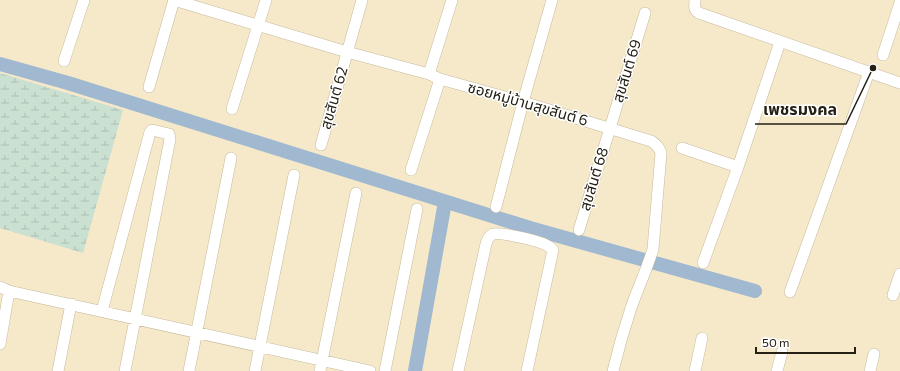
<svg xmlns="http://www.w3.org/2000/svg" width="900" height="371" font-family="Commissioner,'Noto Sans Thai',sans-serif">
<defs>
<pattern id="wetland-marsh" width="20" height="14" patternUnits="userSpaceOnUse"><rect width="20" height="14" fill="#cae0d1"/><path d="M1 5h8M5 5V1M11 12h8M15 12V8" fill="none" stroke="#adc0b3"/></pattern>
</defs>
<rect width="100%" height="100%" fill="#f6e9ca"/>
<path fill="url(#wetland-marsh)" d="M0,73L123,110L83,253L0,228Z"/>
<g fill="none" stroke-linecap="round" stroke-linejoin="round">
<path stroke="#a0b8d0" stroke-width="14" d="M0,64L68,83L530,228L755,291
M415,371L445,202"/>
<defs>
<path id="minor" d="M174,0L347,52L429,74L440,79L523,102L651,141C656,144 659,147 661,153L653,249C647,269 638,288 631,308C624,329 618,350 613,371
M695,0C695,5 693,10 699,13L900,83
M883,55L900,3
M64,61L84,0
M429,74L452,0
M149,87L174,0
M232,109L266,0
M321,145L362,0
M682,148L738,167
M411,170L440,79
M496,207L523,102L552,0
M579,230L645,13
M703,263L738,167L780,42
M0,287L9,291L370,371
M790,292L869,72
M893,295L900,274
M102,311L150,132L152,130L169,134L170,139L125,371
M0,344L9,291
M58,371L71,304
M189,371L231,158
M255,371L294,175
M320,371L356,193
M385,371L417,209
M458,371L486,244C487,240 489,236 493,234C501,232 541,241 548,246C550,247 552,249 553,250L527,371
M695,371L702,338
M777,371L782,352
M870,371L874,354"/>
</defs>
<use href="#minor" stroke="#c6ba9c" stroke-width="12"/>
<use href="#minor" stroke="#fff" stroke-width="11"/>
</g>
<g text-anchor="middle" stroke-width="3" stroke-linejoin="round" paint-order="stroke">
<g font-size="15" fill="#242014" stroke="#fff">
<text transform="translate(627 71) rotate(-73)" y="5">สุขสันต์ 69</text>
<text transform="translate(334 98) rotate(-74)" y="5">สุขสันต์ 62</text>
<text transform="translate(528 104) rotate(16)" y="5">ซอยหมู่บ้านสุขสันต์ 6</text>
<text transform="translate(594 179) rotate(-73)" y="5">สุขสันต์ 68</text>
</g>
</g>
<path fill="none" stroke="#242014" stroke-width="1.5" d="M873 68L846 124H755"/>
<circle fill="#242014" stroke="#fff" stroke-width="1.5" cx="873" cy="68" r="4"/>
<g font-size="16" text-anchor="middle" font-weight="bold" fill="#242014" stroke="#fff" stroke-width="3" stroke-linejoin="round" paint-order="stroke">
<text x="800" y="115">เพชรมงคล</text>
</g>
<path d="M756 347v6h99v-6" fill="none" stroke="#242014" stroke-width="2"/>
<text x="762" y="347" font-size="12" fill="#242014" stroke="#ffffff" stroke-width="3" paint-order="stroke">50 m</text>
</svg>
